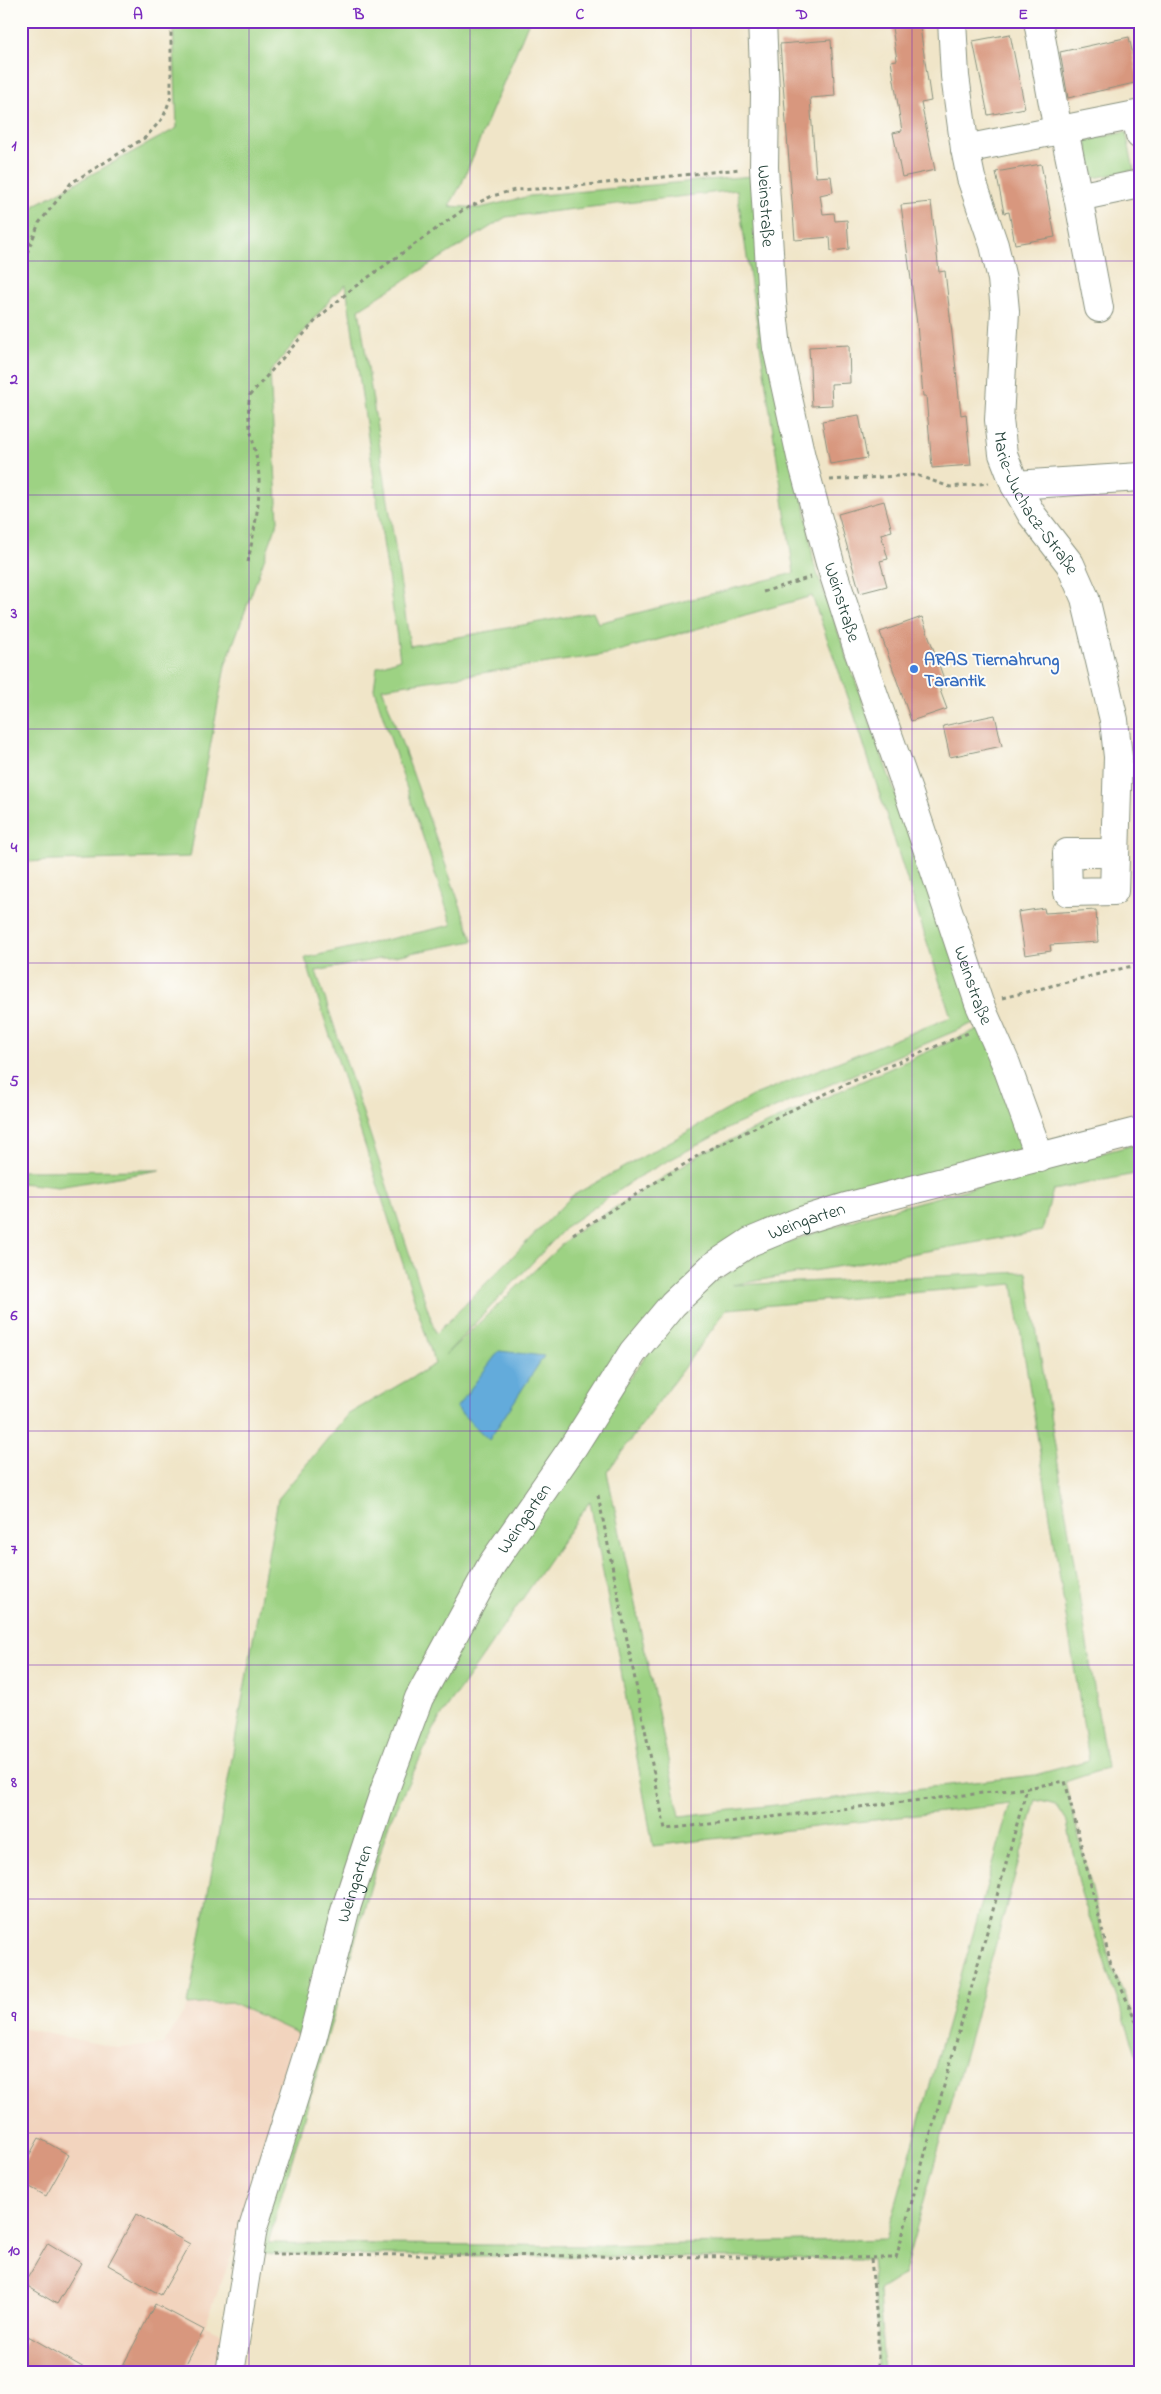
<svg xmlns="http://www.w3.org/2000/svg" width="1161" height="2394" font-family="'Indie Flower',sans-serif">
<rect width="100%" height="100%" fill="#fdfcf7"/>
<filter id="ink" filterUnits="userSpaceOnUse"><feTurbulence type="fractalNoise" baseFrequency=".02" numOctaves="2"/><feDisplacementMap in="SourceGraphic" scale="10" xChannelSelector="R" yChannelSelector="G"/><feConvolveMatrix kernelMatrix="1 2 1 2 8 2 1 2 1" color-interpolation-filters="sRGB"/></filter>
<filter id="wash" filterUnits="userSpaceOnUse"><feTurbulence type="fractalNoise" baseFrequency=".0096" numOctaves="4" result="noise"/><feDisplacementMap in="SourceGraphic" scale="20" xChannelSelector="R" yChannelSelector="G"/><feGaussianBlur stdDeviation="1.12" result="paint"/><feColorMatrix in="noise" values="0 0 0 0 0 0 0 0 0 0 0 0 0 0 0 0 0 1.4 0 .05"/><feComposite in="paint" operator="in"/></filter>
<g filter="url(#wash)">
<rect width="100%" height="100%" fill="#f0e5c8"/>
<path fill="#f2d4be" d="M231,2002L312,2040L205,2326L231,2338L225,2373H21V2028L118,2048L163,2045L188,2005Z"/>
<path fill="#9dd283" stroke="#5e885c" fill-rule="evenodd" d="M173,21H529L462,183L449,206L480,208L530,196L752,176L814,564L976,1022L733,1126L638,1177L567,1226L445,1355L573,1234L704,1152L987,1025L1040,1158L750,1242L673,1304L492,1564L689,1298L764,1250L863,1217L1140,1143V1173L1053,1190L1042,1231L732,1285L1027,1272L1107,1768L1065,1782L1111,1965L1140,2030V2065L1081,1893L1067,1822L1056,1805L1036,1800L903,2276L879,2291L884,2373H878V2331L871,2259L249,2254L312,2040L231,2002L188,2005L278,1499L347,1415L435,1364L305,958L452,925L374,689L377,667L400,659L346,285L333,296L270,372L278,521L225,666L190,857L21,862V240L35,205L177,128ZM737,190L794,573L598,623L593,612L410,646L359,309L506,217ZM812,596L854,714L951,1017L752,1096L572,1196L436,1334L316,971L473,941L382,688L608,654ZM1013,1284L1089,1760L1035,1775L680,1816L607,1472L727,1309ZM590,1501L653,1846L1010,1804L886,2239L602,2246L268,2243L389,1823L438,1721Z
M1126,132L1134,170L1094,178L1086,140Z
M160,1170L58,1187L21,1183V1171Z"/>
<path fill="#64abdb" stroke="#427488" d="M499,1351L544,1356L489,1440L456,1408Z"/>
<g id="blocks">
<path fill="#d8977e" d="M891,21H919L931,101L921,103L935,170L902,177L893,133L902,131L891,61L897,60Z
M1010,34L1025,108L988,115L973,41Z
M1129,37L1139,82L1068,98L1060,52Z
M831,40L835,96L810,98L816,177L831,176L833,192L820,195L823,214L834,213L835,221L847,220L849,249L831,251L830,237L795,240L780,44Z
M1041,164L1055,237L1015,244L1009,212L1004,213L996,172Z
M931,202L939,272L945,271L961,415L966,414L971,465L932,468L926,396H923L917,324L901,205Z
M849,345L850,383L831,384L832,405L812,406L809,347Z
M859,415L867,458L830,464L822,421Z
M884,501L892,531L881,534L888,559L880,561L887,586L860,593L838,514Z
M922,617L944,679L937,682L947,709L911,721L880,632Z
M995,715L1002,746L950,757L943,726Z
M1044,908L1045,913L1096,910L1098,942L1050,945L1051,951L1025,955L1018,912Z
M39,2138L69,2155L46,2196L21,2182V2170Z
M136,2214L190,2244L161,2295L108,2265Z
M48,2243L81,2263L57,2304L24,2284Z
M155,2304L204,2330L181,2373H119Z
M28,2336L93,2373H21V2349Z"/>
</g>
</g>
<g filter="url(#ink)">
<use href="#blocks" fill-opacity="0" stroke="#88917e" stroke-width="1"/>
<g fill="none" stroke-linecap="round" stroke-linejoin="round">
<defs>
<g id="minor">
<path id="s1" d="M762,21L765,92L764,167L772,303L777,348L801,457L830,563L858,650L909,794L979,1003L1006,1064L1040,1158"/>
<path id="s2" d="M952,21L955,76L965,149L971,178L994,245L1002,279L1005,311L999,420L1003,454L1015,485L1032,515L1070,564L1085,598L1114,720L1118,757L1114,891L1068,892L1067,853H1113"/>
<path d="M1038,21L1058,131"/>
<path d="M1064,130L1078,197L1140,184"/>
<path d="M965,149L1136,115L1140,135"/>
<path d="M1078,197L1099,308"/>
<path d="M1015,485L1140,477"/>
<path id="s3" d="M230,2373L253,2228L312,2040L345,1911L385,1789L419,1698L492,1564L573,1447L633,1352L673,1304L712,1267L750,1242L801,1221L846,1207L1140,1131"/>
</g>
</defs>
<use href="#minor" stroke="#88917e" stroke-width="30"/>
<path stroke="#88917e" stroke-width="3" stroke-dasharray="4 4" stroke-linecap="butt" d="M1137,21L1140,30
M1062,25L1082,21
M21,268L39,223L71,183L146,137L163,118L171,97V21
M830,480L916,475L950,487L989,483
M248,562C253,535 260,506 259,478C258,450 244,423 250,395L318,318L353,288L463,210L492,196L515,190L557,188L741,169
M763,592L811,577
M1002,998L1140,964
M573,1234L704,1152L846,1084L968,1033
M598,1495L665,1829L1027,1788L1065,1781L1111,1965L1140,2030
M272,2254L896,2258L1027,1788
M871,2259L878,2331V2373"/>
<use href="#minor" stroke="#fff" stroke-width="28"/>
</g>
</g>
<path fill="none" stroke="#7b2cbf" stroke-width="1" stroke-opacity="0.55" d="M249,21V2373M470,21V2373M691,21V2373M912,21V2373M21,261H1140M21,495H1140M21,729H1140M21,963H1140M21,1197H1140M21,1431H1140M21,1665H1140M21,1899H1140M21,2133H1140"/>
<circle fill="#3f7fe0" stroke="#fdfcf7" stroke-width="2" cx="914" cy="669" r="5"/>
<g text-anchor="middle" stroke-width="4" stroke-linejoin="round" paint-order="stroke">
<g font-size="18" fill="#1f3d34" stroke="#fdfcf7">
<text dy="6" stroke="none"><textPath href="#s1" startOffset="185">Weinstraße</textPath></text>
<text dy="6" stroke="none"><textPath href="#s2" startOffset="498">Marie-Juchacz-Straße</textPath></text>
<text dy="6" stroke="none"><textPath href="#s1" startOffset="590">Weinstraße</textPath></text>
<text dy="6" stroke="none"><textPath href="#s1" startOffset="995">Weinstraße</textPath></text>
<text dy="6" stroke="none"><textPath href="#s3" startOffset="1332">Weingarten</textPath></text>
<text dy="6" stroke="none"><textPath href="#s3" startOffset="911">Weingarten</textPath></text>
<text dy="6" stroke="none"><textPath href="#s3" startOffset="506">Weingarten</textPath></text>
</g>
<g font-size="18" font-weight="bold" fill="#366cbe" stroke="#fdfcf7" text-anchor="start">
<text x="924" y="665">ARAS Tiernahrung<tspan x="924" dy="21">Tarantik</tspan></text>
</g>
</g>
<rect width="1161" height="2394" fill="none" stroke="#fdfcf7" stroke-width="55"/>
<rect x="28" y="28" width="1106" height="2338" fill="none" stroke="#7b2cbf" stroke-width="2"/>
<g font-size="16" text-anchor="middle" font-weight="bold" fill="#7b2cbf">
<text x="138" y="19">A</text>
<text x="359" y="19">B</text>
<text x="580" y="19">C</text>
<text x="802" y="19">D</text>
<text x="1023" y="19">E</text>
<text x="14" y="150">1</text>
<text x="14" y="384">2</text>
<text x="14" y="618">3</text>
<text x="14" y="852">4</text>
<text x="14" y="1086">5</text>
<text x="14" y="1320">6</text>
<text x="14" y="1554">7</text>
<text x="14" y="1787">8</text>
<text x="14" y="2021">9</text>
<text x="14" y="2255">10</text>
</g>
</svg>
